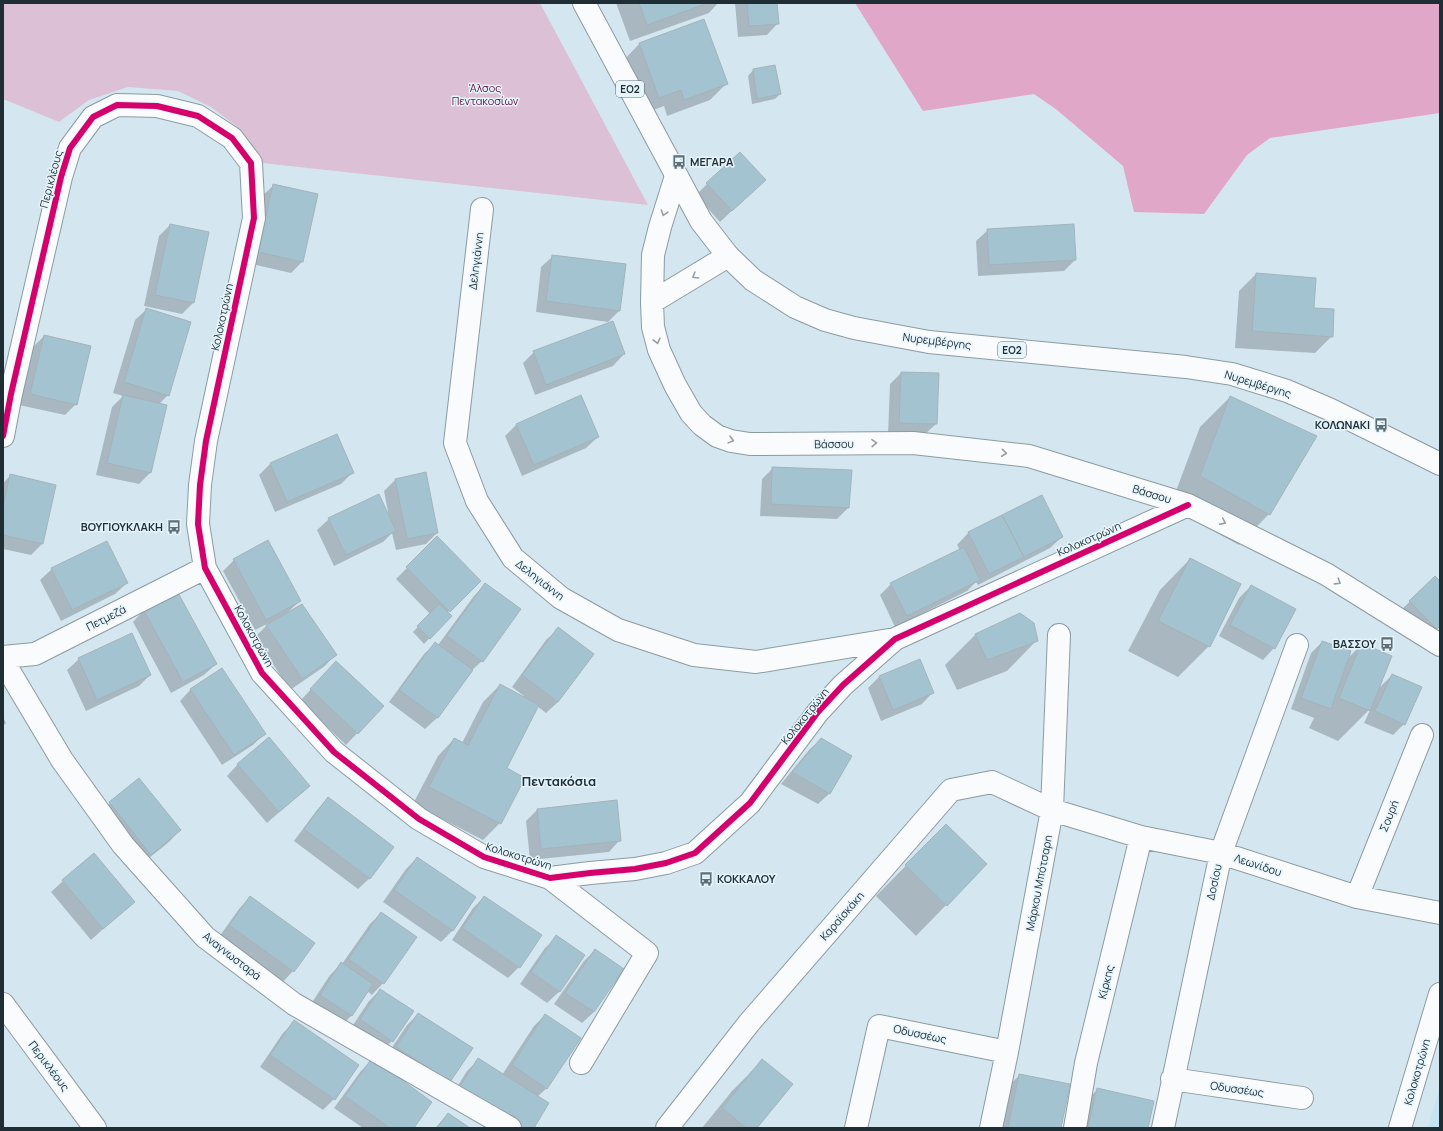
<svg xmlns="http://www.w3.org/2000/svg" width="1443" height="1131" font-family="Manrope,sans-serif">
<rect width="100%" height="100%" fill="#d4e7f0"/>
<path fill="#c2e4f3" d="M1440,1086V1128H1428Z"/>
<path fill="#dcc0d5" d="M3,3H540L648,205L262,163L255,150L236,126L211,107L178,91L128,87L89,100L59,122L3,99Z"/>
<path fill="#e1a7c8" d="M855,3H1440V113L1270,138L1247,155L1204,214L1134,212L1123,166L1057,110L1034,94L923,111Z"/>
<path fill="#0003" d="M616,3H718L709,13L630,41Z
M735,3H776L778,23L767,35L738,37Z
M639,44L727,83L710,100L667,116L664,106L643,114L623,61Z
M753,70L780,94L775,99L752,104L748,76Z
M707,184L753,191L720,222L696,195Z
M274,185L302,262L291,273L247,263L262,196Z
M170,225L208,233L193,303L182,314L144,306L159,236Z
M988,230L1075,260L1064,271L978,276L976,241Z
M553,256L619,311L608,322L536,312L541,267Z
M1256,274L1313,309L1332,336L1315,353L1235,348L1239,291Z
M147,309L168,395L159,404L150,473L139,484L96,475L112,407L123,396L113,393L135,320Z
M44,336L76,404L65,415L19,405L33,347Z
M534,352L624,354L613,366L535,395L523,363Z
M901,373L938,374L936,424L924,435L888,434L890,384Z
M1230,397L1269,514L1239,545L1170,507L1200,427Z
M516,425L598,437L586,448L522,476L505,436Z
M336,435L353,472L341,484L275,512L259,475L270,464Z
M773,468L848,508L837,519L760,516L762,479Z
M11,475L55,486L42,544L31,555L3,549V483Z
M395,480L437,533L426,544L396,550L392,533L383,542L334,566L317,530L329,519L389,517L384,491Z
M1041,496L1062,537L1050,548L978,585L976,582L967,591L895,627L880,595L891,584L960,550L957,545L968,533Z
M437,538L480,581L447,613L451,616L424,644L413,632L430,614L396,579Z
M1190,559L1209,646L1178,677L1128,651L1160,590Z
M234,560L300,601L288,612L336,654L325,666L290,690L255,637L269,623L255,630L223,571Z
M52,569L127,583L115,594L61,621L40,580Z
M1435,577L1440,583V625L1425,640L1398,613Z
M485,584L482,661L470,672L437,718L425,729L389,702L424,654L436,643L438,645L474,596Z
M1251,586L1274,648L1263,660L1219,636L1239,598Z
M144,610L216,664L204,675L171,693L133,622Z
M558,629V702L546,713L537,706L505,769L500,823L483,840L413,804L438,756L454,739L462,743L483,702L500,685L523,697L524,696L512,687L546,640Z
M976,634L1037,640L1007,671L957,690L945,665Z
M1322,642L1347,659L1362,644L1378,689L1392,675L1404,724L1393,735L1364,723L1371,708L1338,741L1309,728L1314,718L1291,709L1311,653Z
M79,659L150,675L139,686L86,711L67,670Z
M919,660L933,692L922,704L881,721L868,688L879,677Z
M325,674L383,706L346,745L300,701Z
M191,689L264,734L253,745L222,765L180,701Z
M3,717L6,723L3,726Z
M821,739L830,793L818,804L781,784L809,750Z
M238,764L309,786L267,823L227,776Z
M139,780L180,830L169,842L139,866L98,815L110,803Z
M328,798L370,878L358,889L294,841L317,810Z
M537,810L620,840L609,852L530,860L526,821Z
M946,825L986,864L916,936L876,896Z
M417,858L453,930L441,942L383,902L406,869Z
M63,881L133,902L91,940L51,892Z
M250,897L293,971L282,983L219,937L239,909Z
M484,897L519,967L508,978L452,940L473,908Z
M381,913L383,983L372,995L367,991L351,1016L340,1027L309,1007L330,975L341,964H342L370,924Z
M557,937L584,955L559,992L547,1003L520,984L545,948Z
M595,950L623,969L594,1012L582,1023L554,1004L584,961Z
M380,990L392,1041L381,1052L349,1031L369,1001Z
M418,1014L450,1082L385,1058L407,1025Z
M545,1015L547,1088L537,1097L533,1128H487L447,1103L467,1071L478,1060L502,1075L534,1026Z
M294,1022L334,1099L323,1110L260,1067L283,1033Z
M372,1060L412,1128H363L334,1108L361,1071Z
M762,1061L756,1128H702L732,1091Z
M1020,1075L1060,1128H1000L1008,1086Z
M1098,1089L1147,1128H1080L1086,1101Z
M448,1114L468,1128H435Z"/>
<path fill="#a4c3d0" stroke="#a4b3ba" d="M639,3H708L647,25Z
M747,3H777L779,24L749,26Z
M704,19L728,84L684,100L681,90L659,98L639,43Z
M775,65L781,94L757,99L753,69Z
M740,152L766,180L732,211L706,183Z
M273,184L318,194L303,262L258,252Z
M170,224L209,232L194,303L155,295Z
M1074,224L1076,260L989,265L987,229Z
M552,255L626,264L620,311L546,301Z
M1256,273L1316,278L1314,308L1334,309L1333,337L1252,331Z
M146,308L191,322L169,396L124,382Z
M613,321L625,354L546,385L533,351Z
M44,335L91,346L77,405L30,394Z
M901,372L939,373L937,424L899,423Z
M123,395L167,405L151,473L107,463Z
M581,395L599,437L534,465L516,424Z
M1230,396L1317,436L1270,515L1200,476Z
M337,434L354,473L287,502L270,463Z
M772,467L852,470L849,508L771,504Z
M426,472L438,533L407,539L395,479Z
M10,474L56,485L43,544L3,535V507Z
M379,494L396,531L346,555L328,518Z
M1042,495L1063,537L1024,557L1002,515Z
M1002,515L1024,557L989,574L968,532Z
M437,536L481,581L450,612L406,567Z
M268,540L301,601L266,620L233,559Z
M107,541L128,583L72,610L51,568Z
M964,547L980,580L907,616L890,583Z
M1190,558L1241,584L1210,647L1158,621Z
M1435,576L1440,581V626L1437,629L1409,601Z
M485,583L521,609L483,662L447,636Z
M1251,585L1296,609L1275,649L1230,625Z
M177,591L217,664L183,682L143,609Z
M302,604L337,655L302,679L266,625Z
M439,604L452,616L430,639L417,626Z
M1020,613L1034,623L1038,641L987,660L975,634Z
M558,627L594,654L558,702L522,675Z
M132,633L151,675L97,700L78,658Z
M1322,641L1351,651L1331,709L1301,698Z
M435,642L473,670L438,718L399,690Z
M1361,643L1392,656L1370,711L1339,698Z
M920,659L934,693L893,710L879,676Z
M336,661L384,706L358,734L310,689Z
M222,668L266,734L234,755L190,689Z
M1392,674L1422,687L1405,725L1375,711Z
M500,684L539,705L507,768L525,778L501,824L429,787L454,738L468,745Z
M269,737L310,786L279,812L237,764Z
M821,738L852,756L830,794L792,772Z
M139,778L181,830L151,855L109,802Z
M328,797L394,847L370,879L304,829Z
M617,800L621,841L541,849L537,809Z
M946,824L987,864L947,906L905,865Z
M94,853L135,902L103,929L62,880Z
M417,857L476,897L453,931L394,890Z
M250,896L315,943L294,972L229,925Z
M484,896L542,935L520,968L462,928Z
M381,912L417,937L384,984L348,959Z
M556,935L585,955L560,992L531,972Z
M595,949L624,969L594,1012L565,993Z
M341,962L373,984L352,1016L320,995Z
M380,989L414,1011L393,1042L360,1019Z
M418,1013L473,1048L450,1082L396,1047Z
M545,1014L581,1038L547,1089L512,1065Z
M294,1020L359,1065L335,1100L270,1055Z
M372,1058L432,1102L414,1128H390L345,1096Z
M478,1058L549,1103L534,1128H517L457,1091Z
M762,1059L793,1084L757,1128H746L722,1108Z
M1019,1074L1070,1084L1061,1128H1008Z
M1097,1088L1154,1101L1148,1128H1088Z
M448,1113L470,1128H437Z"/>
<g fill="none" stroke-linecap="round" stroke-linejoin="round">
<defs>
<path id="minor" d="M676,176L660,227L653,255L652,302L653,327L659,350L675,385L691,413L702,425L717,436L731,441L750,444L913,443L1029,456L1188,505L1326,574L1440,645
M482,209L455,443L477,501L513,558L561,598L618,630L694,655L756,662L895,639
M652,302L728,256
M3,436L11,394L61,177L70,148L93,117L117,105L157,106L198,116L232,138L251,163L254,218L206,441L200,485L198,524L205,568L262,673L334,752L419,819L484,857L550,878L590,873L635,869L666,863L695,853L750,803L818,712L843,685L895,639L1188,505
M3,657L35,654L205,568
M3,661L62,760L123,845L205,937L294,1004L510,1128
M550,878L647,953L581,1063
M1357,897L1422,735
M3,1004L95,1128
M1172,1079L1302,1098
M667,1128L749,1023L951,790L992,782L1052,810L1141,837L1221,853L1357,897L1440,913
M856,1128L879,1026L1007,1052
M991,1128L1007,1052L1052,810L1059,635
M1075,1128L1086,1063L1141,837
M1163,1128L1221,853L1297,645
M1400,1128L1440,994"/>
<path id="major" d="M584,3L701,221L728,256L753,280L795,307L825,320L854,328L929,342L1186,367L1232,374L1287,391L1329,409L1440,464"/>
</defs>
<use href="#minor" stroke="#8c9ba2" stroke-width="24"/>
<use href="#major" stroke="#8c9ba2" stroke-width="24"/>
<use href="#minor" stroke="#f9fbfd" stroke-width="22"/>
<use href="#major" stroke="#f9fbfd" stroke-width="22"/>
<defs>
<path id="cycleway" d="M3,436L11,394L61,177L70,148L93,117L117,105L157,106L198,116L232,138L251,163L254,218L206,441L200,485L198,524L205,568L262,673L334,752L419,819L484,857L550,878L590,873L635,869L666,863L695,853L750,803L818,712L843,685L895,639L1188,505"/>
</defs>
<use href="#cycleway" stroke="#e6f5fc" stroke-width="8"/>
<use href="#cycleway" stroke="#d6006c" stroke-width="6"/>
</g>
<defs><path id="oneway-chevron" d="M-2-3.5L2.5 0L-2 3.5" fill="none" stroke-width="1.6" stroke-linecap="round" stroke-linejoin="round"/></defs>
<g stroke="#979ea3">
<use href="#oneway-chevron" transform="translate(664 213) rotate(108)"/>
<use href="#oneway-chevron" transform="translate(695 276) rotate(149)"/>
<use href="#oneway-chevron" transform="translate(657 341) rotate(76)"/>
<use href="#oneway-chevron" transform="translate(731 440) rotate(15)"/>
<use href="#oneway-chevron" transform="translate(874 443) rotate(-1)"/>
<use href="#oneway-chevron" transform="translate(1004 453) rotate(6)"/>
<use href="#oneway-chevron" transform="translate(1223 522) rotate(26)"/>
<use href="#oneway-chevron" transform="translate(1338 582) rotate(32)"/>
</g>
<defs>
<symbol id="bus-bare" viewBox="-9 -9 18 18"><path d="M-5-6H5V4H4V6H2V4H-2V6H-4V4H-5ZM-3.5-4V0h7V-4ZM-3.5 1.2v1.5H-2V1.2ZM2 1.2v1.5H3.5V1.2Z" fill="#5e6e76" stroke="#e6f5fc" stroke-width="2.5" paint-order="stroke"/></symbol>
</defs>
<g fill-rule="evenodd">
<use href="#bus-bare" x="669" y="152" width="20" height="20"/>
<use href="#bus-bare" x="1371" y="415" width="20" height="20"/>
<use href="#bus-bare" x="164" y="517" width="20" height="20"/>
<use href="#bus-bare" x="1377" y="634" width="20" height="20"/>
<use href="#bus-bare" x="696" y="869" width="20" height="20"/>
</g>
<g text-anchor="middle" stroke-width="3" stroke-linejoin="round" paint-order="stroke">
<g fill="#e6f5fc" stroke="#5b6970" stroke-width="1">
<rect x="616" y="81" width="28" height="16" rx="3"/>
<rect x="998" y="342" width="28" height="16" rx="3"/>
</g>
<g font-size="10" font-weight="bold" fill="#1f2d34">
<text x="630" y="93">ΕΟ2</text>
<text x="1012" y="354">ΕΟ2</text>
</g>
<g font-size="11" fill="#621040" stroke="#e6f5fc">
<text x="485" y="92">'Αλσος<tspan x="485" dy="13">Πεντακοσίων</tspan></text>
</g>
<g font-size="11" font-weight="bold" fill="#1f2d34" stroke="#e6f5fc" text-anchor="end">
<text x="690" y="166" text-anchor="start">ΜΕΓΑΡΑ</text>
<text x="1370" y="429">ΚΟΛΩΝΑΚΙ</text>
<text x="163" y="531">ΒΟΥΓΙΟΥΚΛΑΚΗ</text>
<text x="1376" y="648">ΒΑΣΣΟΥ</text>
<text x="717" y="883" text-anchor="start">ΚΟΚΚΑΛΟΥ</text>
</g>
<g font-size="11" fill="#1f2d34" stroke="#e6f5fc">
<text transform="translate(51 179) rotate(-75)" y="4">Περικλέους</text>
<text transform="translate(476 261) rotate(-83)" y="4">Δεληγιάννη</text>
<text transform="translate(222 317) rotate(-78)" y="4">Κολοκοτρώνη</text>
<text transform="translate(937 341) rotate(7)" y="4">Νυρεμβέργης</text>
<text transform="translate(1258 384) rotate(17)" y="4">Νυρεμβέργης</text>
<text transform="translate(834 444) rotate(-1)" y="4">Βάσσου</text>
<text transform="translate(1152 494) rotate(17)" y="4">Βάσσου</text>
<text transform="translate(1089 539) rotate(-24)" y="4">Κολοκοτρώνη</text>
<text transform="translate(540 580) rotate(38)" y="4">Δεληγιάννη</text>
<text transform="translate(106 618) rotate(-27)" y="4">Πετμεζά</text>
<text transform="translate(254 636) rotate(61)" y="4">Κολοκοτρώνη</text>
<text transform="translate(805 716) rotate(-51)" y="4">Κολοκοτρώνη</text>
<text transform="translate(1389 816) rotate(-68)" y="4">Σουρή</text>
<text transform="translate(519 856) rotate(17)" y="4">Κολοκοτρώνη</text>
<text transform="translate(1258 865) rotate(18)" y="4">Λεωνίδου</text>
<text transform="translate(1214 882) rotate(-78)" y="4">Δοσίου</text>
<text transform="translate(1039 883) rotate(-79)" y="4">Μάρκου Μπότσαρη</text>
<text transform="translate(842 916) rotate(-49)" y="4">Καραϊσκάκη</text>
<text transform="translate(232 956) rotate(38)" y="4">Αναγνωσταρά</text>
<text transform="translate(1106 982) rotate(-76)" y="4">Κίρκης</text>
<text transform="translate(920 1034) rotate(12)" y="4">Οδυσσέως</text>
<text transform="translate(49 1066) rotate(53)" y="4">Περικλέους</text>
<text transform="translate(1417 1072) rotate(-74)" y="4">Κολοκοτρώνη</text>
<text transform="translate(1237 1089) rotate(8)" y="4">Οδυσσέως</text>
</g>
<g font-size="13" font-weight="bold" fill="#1f2d34" stroke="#e6f5fc">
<text x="559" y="786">Πεντακόσια</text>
</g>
</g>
<rect width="1443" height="1131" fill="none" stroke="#1f2d34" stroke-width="8"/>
</svg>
